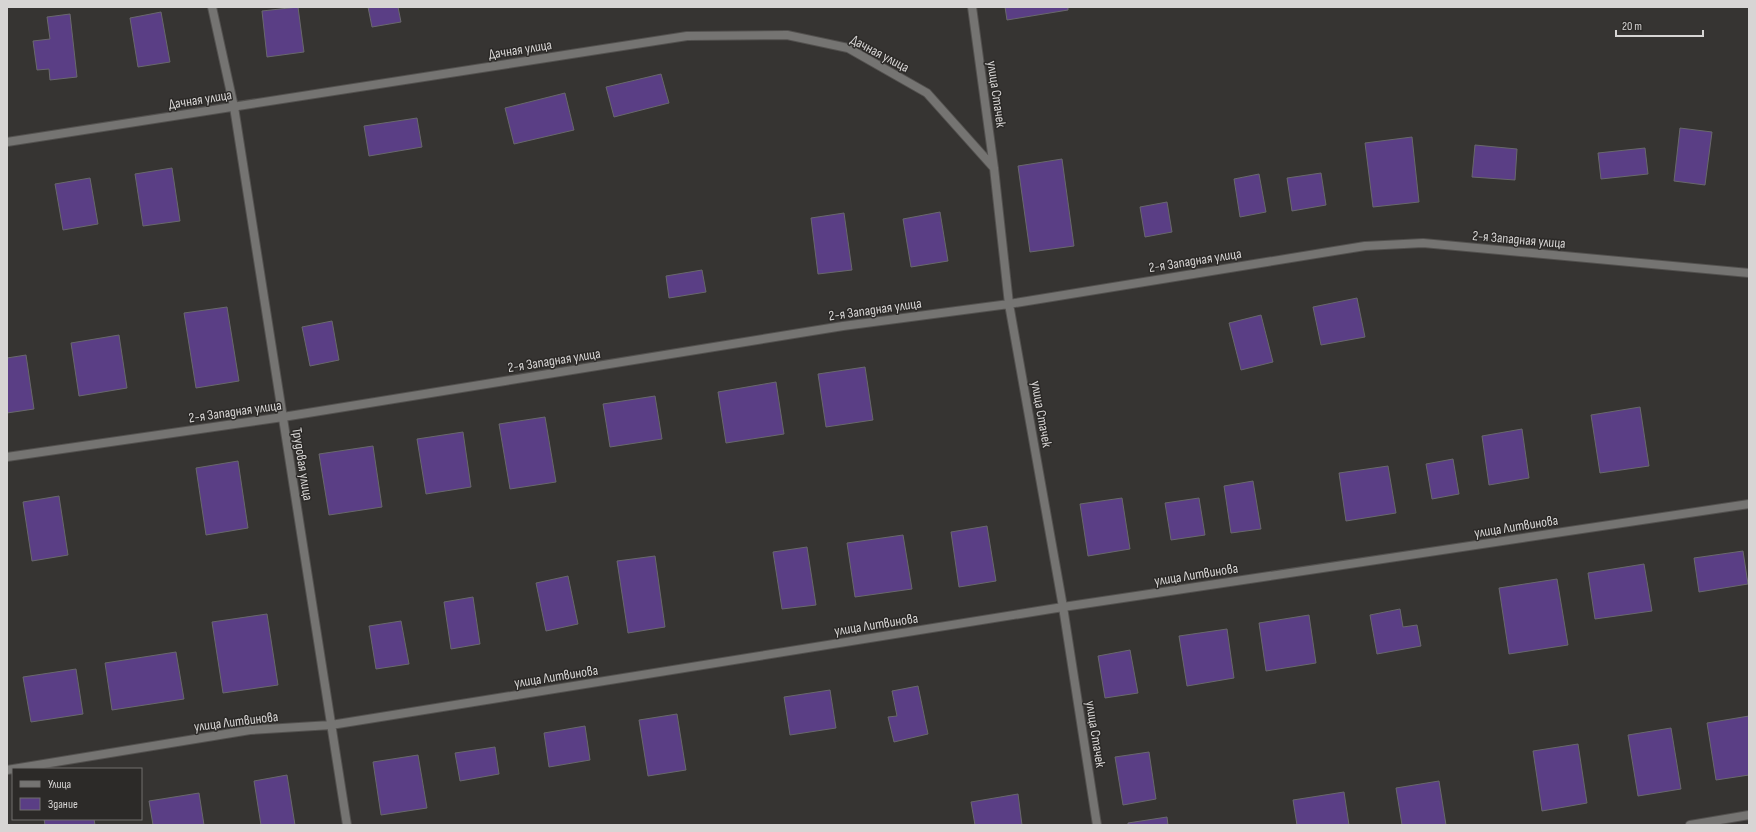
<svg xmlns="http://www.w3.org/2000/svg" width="1756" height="832" font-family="'Sofia Sans Condensed',sans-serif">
<rect width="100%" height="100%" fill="#363432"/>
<path fill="#5a3e85" stroke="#69686c" d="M298,7L304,52L267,57L262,11Z
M368,7H398L401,22L372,27Z
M1005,7H1068V10L1007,20Z
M161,12L170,62L138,67L130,18Z
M70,14L77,77L50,80L49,69L37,70L33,41L50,39L47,17Z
M661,74L669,103L614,117L606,87Z
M565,93L574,130L514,144L505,108Z
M417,118L422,147L369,156L364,126Z
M1680,128L1712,132L1705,185L1674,181Z
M1412,137L1419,202L1373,207L1365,143Z
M1475,145L1517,149L1515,180L1472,177Z
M1645,148L1648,174L1601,179L1598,153Z
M1062,159L1074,246L1030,252L1018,166Z
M172,168L180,221L143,226L135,174Z
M1321,173L1326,205L1292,211L1287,178Z
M1259,174L1266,212L1240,217L1234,179Z
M90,178L98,224L63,230L55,184Z
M1167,202L1172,232L1145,237L1140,207Z
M940,212L948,261L911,267L903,219Z
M844,213L852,270L818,274L811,218Z
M702,270L706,292L669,298L666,276Z
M1357,298L1365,337L1321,345L1313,307Z
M227,307L239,381L196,388L184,313Z
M1261,315L1273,362L1241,370L1229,323Z
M332,321L339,360L310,366L302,327Z
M119,335L127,388L79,396L71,343Z
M26,355L34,409L7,413V358Z
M865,367L873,420L826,427L818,374Z
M776,382L784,434L726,443L718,392Z
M655,396L662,439L610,447L603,404Z
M1640,407L1649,466L1600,473L1591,415Z
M545,417L556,482L510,489L499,424Z
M1522,429L1529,478L1489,485L1482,436Z
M463,432L471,487L426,494L417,439Z
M373,446L382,507L329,515L319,454Z
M1453,459L1459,494L1432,499L1426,464Z
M238,461L248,528L206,535L196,468Z
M1388,466L1396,513L1346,521L1339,473Z
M1253,481L1261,529L1231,533L1224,486Z
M59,496L68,555L32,561L23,502Z
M1122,498L1130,549L1088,556L1080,504Z
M1199,498L1205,535L1171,540L1165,503Z
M987,526L996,581L959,587L951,532Z
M903,535L912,589L855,597L847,543Z
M807,547L816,605L782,609L773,552Z
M1743,551L1748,584L1699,592L1694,558Z
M655,556L665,627L628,633L617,561Z
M1644,564L1652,611L1595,619L1588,573Z
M568,576L578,624L546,631L536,583Z
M1557,579L1568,645L1509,654L1499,588Z
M473,597L480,644L451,649L444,602Z
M1400,609L1403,627L1417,625L1421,646L1377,654L1370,615Z
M267,614L278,685L223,693L212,622Z
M1309,615L1316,663L1266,671L1259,623Z
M401,621L409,664L376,669L369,626Z
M1227,629L1234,678L1187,686L1179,636Z
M1130,650L1138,693L1105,698L1098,656Z
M176,652L184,699L112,710L105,663Z
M76,669L83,714L31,722L23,677Z
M918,686L928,734L894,742L888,717L897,716L892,691Z
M830,690L836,728L790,735L784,697Z
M677,714L686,770L648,776L639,720Z
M1749,716V775L1716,780L1707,723Z
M585,726L590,760L549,767L544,733Z
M1671,728L1681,789L1638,796L1628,735Z
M1578,744L1587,803L1542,811L1533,751Z
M495,747L499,774L460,781L455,753Z
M1149,752L1156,799L1123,805L1115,757Z
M418,755L427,808L381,815L373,762Z
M287,775L295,825H261L254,781Z
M1439,781L1446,825H1402L1396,788Z
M1344,792L1349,825H1297L1293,800Z
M199,793L204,825H153L149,801Z
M1018,794L1022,825H975L971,802Z
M1167,817L1168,825H1128V823Z
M44,819H94L95,825H45Z"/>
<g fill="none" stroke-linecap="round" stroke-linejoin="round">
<defs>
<path id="street" d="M212,7L234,107L347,825
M972,7L994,168L1009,304L1063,607L1097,825
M7,142L687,36L787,35L848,48L927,93L994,168
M7,457L283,417L843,326L1009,304L1365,246L1423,243L1749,273
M7,770L250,730L331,725L1063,607L1749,504
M1690,825L1749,815"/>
</defs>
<use href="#street" stroke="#53514f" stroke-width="10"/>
<use href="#street" stroke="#757472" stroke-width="8"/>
</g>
<g text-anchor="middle" stroke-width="3" stroke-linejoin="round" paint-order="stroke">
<g font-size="14" fill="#d7d5d4" stroke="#2c2a28">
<text transform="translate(520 49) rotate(-9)" y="5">Дачная улица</text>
<text transform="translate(880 53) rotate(28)" y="5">Дачная улица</text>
<text transform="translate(997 94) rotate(82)" y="5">улица Стачек</text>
<text transform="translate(200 99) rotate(-9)" y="5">Дачная улица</text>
<text transform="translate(1519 239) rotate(5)" y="5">2-я Западная улица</text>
<text transform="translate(1195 260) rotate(-9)" y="5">2-я Западная улица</text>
<text transform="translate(875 309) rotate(-8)" y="5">2-я Западная улица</text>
<text transform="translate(554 360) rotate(-9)" y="5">2-я Западная улица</text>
<text transform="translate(235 411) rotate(-8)" y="5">2-я Западная улица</text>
<text transform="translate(1042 414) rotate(80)" y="5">улица Стачек</text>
<text transform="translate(303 464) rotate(81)" y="5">Трудовая улица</text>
<text transform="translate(1516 526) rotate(-9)" y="5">улица Литвинова</text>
<text transform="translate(1196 574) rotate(-9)" y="5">улица Литвинова</text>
<text transform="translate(876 624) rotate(-9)" y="5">улица Литвинова</text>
<text transform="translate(556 676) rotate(-9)" y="5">улица Литвинова</text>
<text transform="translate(236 721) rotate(-7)" y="5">улица Литвинова</text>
<text transform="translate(1096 734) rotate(81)" y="5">улица Стачек</text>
</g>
</g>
<rect width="1756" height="832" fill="none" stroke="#d7d5d4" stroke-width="16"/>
<rect x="12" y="768" width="130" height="52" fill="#2c2a28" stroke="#706e6d"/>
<rect x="20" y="781" width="20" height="6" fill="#757472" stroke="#706e6d"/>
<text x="48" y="788" font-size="12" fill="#d7d5d4">Улица</text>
<rect x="20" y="798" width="20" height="12" fill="#5a3e85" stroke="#706e6d"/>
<text x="48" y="808" font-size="12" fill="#d7d5d4">Здание</text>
<path d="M1616 30v6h87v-6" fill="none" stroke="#d7d5d4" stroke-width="2"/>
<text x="1622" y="30" font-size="12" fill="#d7d5d4" stroke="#2c2a28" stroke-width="3" paint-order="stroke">20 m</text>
</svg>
